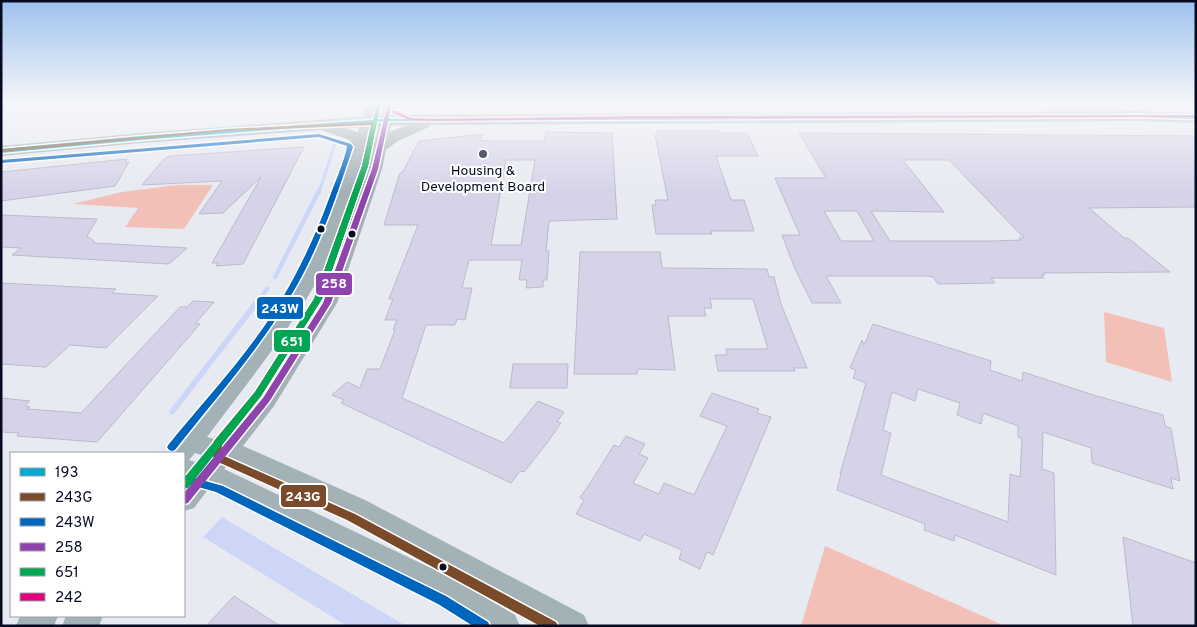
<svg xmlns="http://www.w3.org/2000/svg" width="1197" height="627" font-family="Overpass,sans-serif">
<rect width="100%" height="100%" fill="#e8eaf2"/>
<path fill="#f3c0b8" d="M177,185H213L184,229L125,227L138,208L73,204L122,192Z
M1104,312L1164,328L1172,382L1106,362Z
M825,546L1005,626H801Z"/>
<path fill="#cdd6f7" d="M222,517L406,626H347L203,537Z"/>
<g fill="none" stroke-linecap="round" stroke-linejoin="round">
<path stroke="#cdd6f7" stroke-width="3" d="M319,192L335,144"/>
<path stroke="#cdd6f7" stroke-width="4.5" d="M275,277L319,191
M256,304L267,289"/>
<path stroke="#cdd6f7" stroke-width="5.5" d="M172,412L257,302"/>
</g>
<path fill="#d6d3e8" stroke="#bbbaca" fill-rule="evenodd" d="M657,131H719L720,133H747L758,156H716L731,200H744L754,231H711L712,234H656L652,205H656L655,200H668L655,135H658Z
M546,132L612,133L617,219L549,221L546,251H549L547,280H543V287L526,288L527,280H519L522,260H469L462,288H472L465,320L457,319L455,325H426L402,398L504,443L538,401L564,412L557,422L561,423L547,443L524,472L520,471L511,483L341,403L344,400L332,395L347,382L360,388L367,369H380L395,330H393L397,320H385L393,299H389L418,225H384L400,173H402L419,141L483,134L480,140L487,141H544ZM506,160H535L521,245H491Z
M799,133L1196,136V207L1089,208L1124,238H1128L1170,272L1043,273L1045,275H1041L1044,278H991L995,283L938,284L933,277L928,276H826L841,303H812L795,269L782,235H800L775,178H826ZM903,160H949L1024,238H1019L1021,240L994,241H890L871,211L944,212ZM824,211H857L874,241H841Z
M304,147L243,264L216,266L218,263H212L261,177L223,213L199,214L222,181L142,185L164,159L170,156Z
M127,159L125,163L129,162L115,186L1,201V172Z
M1,215L97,219L87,236L95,242L94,243L187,248L169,264L12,255L21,248L1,247Z
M580,252H660L662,268L767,269L769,277H774L781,304L807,368H794L795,371H718L715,355H727L726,349H768L753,299H710L712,308H704L706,316H668L675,370L638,369L637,374H574Z
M1,283L116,289L112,293L158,296L106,348L70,345L46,367L1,364Z
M193,301L214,302L195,324H200L97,442L17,436L19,433L1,432V398L30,401L25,406L30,407L27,409L81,413L180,307H187Z
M873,324L991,361L990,370L1022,381L1023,372L1090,394L1163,415L1165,426L1171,428L1180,481L1171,478L1173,489L1092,463L1091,448L1043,432L1042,469L1054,473L1056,575L955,535L954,541L924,530L925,524L837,490L841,474H840L866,383L853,378L856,370L850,368L862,340L864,345ZM918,389L960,403L957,415L981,424L983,413L1018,426V437L1022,439L1020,477L1010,474L1008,522L881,475L891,433L883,430L892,392L915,401Z
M513,364H568L567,388H510Z
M712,393L759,409L757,413L771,417L713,555L707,552L700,569L679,559L682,550L644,534L640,541L576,514L584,500L580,498L592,480L614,445L619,447L626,436L645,444L639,454L648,458L633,483L659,494L664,483L694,495L727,426L700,416Z
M1123,537L1196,563V626H1133Z
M234,596L280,626H206Z"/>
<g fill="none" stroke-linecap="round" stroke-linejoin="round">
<path fill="#a3b2b7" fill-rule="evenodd" d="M367,103H379C364,149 357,197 337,241C305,314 254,373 207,437L219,440L258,394L317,303L368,169L384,103H396L382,169L337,303L274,406L243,446L365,500L584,615L589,626H541L345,516L230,463L224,469L458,581L515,615L520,626H475L436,601L216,489L210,487L194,508L184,511V453L169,452L180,435L273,319L306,269L334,206ZM195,453L205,456L199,463L189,460Z
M20,616H58L54,626H16Z
M66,616H103L99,626H62Z"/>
<path fill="#a1acb1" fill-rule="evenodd" d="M1,103H11L6,108L1,109Z
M1139,111L1196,113V123L1139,121L431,125L429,127L398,141L387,149H375L372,145C380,134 395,130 408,125L345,128C360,133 363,132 370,147L367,151L361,152L355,151L350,140L321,130L141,143L1,156V146L141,133L385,115Z"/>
<defs>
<path id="bus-1" d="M1139,115L1196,117V119L1139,117L385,121L141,140L1,153V149L141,136L385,119Z"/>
<path id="bus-2" d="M374,122L376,123L368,166L322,299L261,396L222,445L221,453L224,456L355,514L556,622L558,626H540L347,520L218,462L211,454L214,441L255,392L314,299L362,166L371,125L227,131L1,152L2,149L227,129Z"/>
<path id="bus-3" d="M319,134L351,144L353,147C338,192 323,237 301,278C267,341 219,394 175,450L172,451L169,450L167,447L169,444C204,401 243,360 273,313C297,276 315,237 330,196C335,182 345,160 347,146L319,137L2,163L1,160Z
M184,475L223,486L446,596L488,622L490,626H473L438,604L216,492L184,483Z"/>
<path id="bus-4" d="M388,103H392L378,169L331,303L269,402L188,503L184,504V493L263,398L323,303L372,169Z"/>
<path id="bus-5" d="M377,103H381L368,166L322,299L261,396L188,488L184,489V478L255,392L314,299L362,166Z"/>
<path id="bus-6" d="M392,111H396L411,118L436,119L637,116L1196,115V117L637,118L436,121L410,120L392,113Z"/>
</defs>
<use href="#bus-1" stroke="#fff" stroke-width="3"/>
<use href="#bus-2" stroke="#fff" stroke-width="3"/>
<use href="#bus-3" stroke="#fff" stroke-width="3"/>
<use href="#bus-4" stroke="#fff" stroke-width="3"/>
<use href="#bus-5" stroke="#fff" stroke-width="3"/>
<use href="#bus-6" stroke="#fff" stroke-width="3"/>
<use href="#bus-1" fill="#00a9ce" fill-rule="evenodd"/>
<use href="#bus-2" fill="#7a4b2a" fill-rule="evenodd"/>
<use href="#bus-3" fill="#0065bd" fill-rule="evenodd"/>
<use href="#bus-4" fill="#8e44ad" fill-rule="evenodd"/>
<use href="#bus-5" fill="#00a651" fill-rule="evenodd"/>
<use href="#bus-6" fill="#e5007d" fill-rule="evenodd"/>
</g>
<linearGradient id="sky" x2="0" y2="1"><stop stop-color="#9dc2ee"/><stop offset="0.54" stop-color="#f5f6f9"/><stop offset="1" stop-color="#f5f6f9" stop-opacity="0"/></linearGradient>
<rect width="1197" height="191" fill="url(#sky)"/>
<circle fill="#56596b" stroke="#fff" stroke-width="2" cx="483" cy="154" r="5"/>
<g fill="#070b22" stroke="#fff" stroke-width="2">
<circle cx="321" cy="229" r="4.5"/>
<circle cx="352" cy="234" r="4.5"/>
<circle cx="443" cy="567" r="4.5"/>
</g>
<g text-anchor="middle" stroke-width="4" stroke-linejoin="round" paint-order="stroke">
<g font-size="14" fill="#070b22" stroke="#fff">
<text x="483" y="175">Housing &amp;<tspan x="483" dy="16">Development Board</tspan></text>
</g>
</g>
<g stroke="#fff" stroke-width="2">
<rect x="315" y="272" width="38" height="24" rx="5" fill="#8e44ad"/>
<rect x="256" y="296" width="48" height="24" rx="5" fill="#0065bd"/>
<rect x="273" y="329" width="38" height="24" rx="5" fill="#00a651"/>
<rect x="280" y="484" width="47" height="24" rx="5" fill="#7a4b2a"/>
</g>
<g font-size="14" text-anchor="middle" font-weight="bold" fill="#fff">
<text x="334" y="288">258</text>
<text x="280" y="313">243W</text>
<text x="292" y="346">651</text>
<text x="303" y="501">243G</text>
</g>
<rect width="1197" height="627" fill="none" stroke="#070b22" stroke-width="5"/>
<rect x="10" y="452" width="175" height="165" fill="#ffffff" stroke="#9c9da7"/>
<rect x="20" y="468" width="25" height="8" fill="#00a9ce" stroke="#9c9da7"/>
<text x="55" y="477" font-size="15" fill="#070b22">193</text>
<rect x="20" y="493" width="25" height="8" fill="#7a4b2a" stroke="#9c9da7"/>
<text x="55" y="502" font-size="15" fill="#070b22">243G</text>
<rect x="20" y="518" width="25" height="8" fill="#0065bd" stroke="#9c9da7"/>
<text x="55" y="527" font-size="15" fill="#070b22">243W</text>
<rect x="20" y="543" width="25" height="8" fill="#8e44ad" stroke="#9c9da7"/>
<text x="55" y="552" font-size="15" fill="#070b22">258</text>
<rect x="20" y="568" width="25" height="8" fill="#00a651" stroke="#9c9da7"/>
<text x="55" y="577" font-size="15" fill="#070b22">651</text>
<rect x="20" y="593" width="25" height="8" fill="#e5007d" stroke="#9c9da7"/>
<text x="55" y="602" font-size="15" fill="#070b22">242</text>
</svg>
